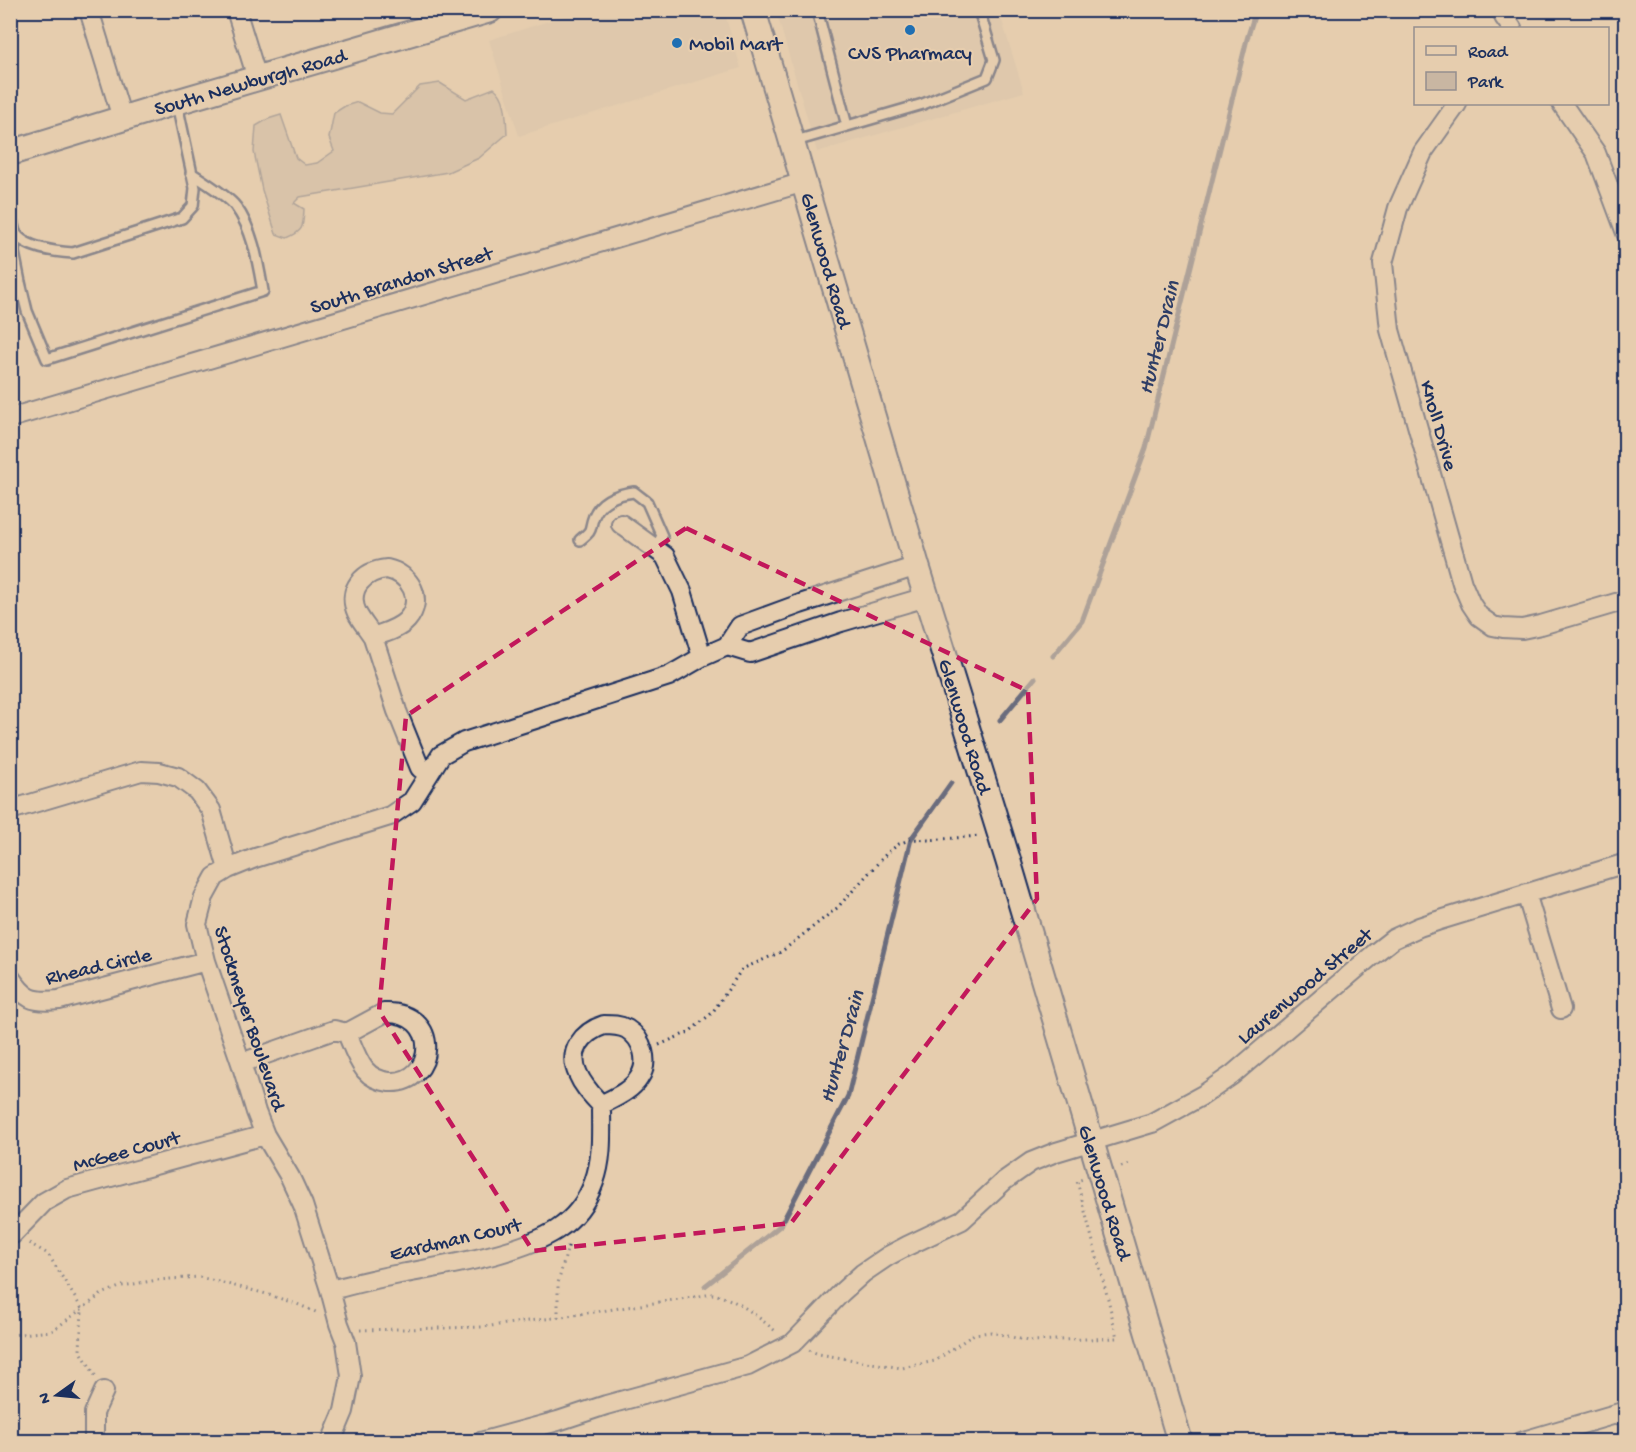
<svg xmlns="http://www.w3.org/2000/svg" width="1636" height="1452" font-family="'Gochi Hand',sans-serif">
<rect width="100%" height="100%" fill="#e6cdae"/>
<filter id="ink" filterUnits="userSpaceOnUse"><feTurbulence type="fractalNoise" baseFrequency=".0167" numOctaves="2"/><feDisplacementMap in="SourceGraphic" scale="12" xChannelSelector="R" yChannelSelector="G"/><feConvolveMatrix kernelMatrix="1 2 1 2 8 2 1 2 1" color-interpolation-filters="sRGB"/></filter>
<g filter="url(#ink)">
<path fill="#d7c1a8" d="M580,11H724L741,68L519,136L489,40Z
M776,11H999L1024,92L817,152Z"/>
<path fill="#c9b6a2" stroke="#727280" stroke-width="1.5" d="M440,83L466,99L494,88C507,97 506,119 507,134L479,158L448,172L300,197L294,203L304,209C303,227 304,231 287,238L276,234L262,190L254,152L256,126L268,119L281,115L296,158L305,165L317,163L334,151L329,138L334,113L345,106L358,102L380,113L392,114L420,86Z"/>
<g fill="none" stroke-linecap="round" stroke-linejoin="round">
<path stroke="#6a6c7d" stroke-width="5" d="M1053,656L1082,621L1146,448L1247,39L1256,10
M1000,720L1035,678
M705,1286L781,1225L848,1096L911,839L951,783"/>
<defs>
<path id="lane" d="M817,10L847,126
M792,142L923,104L987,78L994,60L979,10
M10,212C12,218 13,226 15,232C23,248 57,252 73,253L182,218L193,206L195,188L177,104
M16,234L14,252L20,282L27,311L47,359L263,291C258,263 253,230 236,207C229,197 202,180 191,173
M580,540C595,528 588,531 594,516C601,499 618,494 634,492L647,502L662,536L655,549"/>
<path id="street" d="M89,10L122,118
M236,10L257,78
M1508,10L1504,17L1512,28
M1457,104L1423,152L1398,208L1383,263L1390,330L1462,583L1471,604L1479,616L1493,626L1503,628L1522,629L1541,625L1626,600
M1562,104L1596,153L1626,233
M10,418L804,182
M621,524L665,556L682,591L702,657
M387,569C410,574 425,599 407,620C399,629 384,633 373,637C368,629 361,621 357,613C346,589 364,571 387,569Z
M373,637L397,711L420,768L428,774
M727,646L750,653L841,622L926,597
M10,810L141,771L159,772L178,777L197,791L211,810L228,869
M1526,893L1561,1009
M10,977C25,999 32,1003 59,1000L206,961
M384,1013C442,1010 437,1085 389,1082C380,1081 371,1077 365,1070C357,1060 352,1045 347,1033Z
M604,1025C612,1025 619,1025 627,1029C643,1039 650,1062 639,1078C631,1091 614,1098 601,1105C592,1095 583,1086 578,1074C567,1051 583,1032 604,1025Z
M241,1063L334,1030L347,1033
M13,1234L44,1202L67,1189L265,1135
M330,1290C355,1284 380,1277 406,1273C438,1267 469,1262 500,1253C542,1241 578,1227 594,1182C603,1158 601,1131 601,1105
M94,1442V1413L104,1391
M331,1442L344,1411L351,1376L346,1342L339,1324L330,1290L303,1205L290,1177L265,1135L256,1112L241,1063L206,961L197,924L204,897L215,877L228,869L255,858L390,816L412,801L441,755L464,742L669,676L702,657L727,646L740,626L800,604L917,566
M480,1442L558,1421L606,1405L748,1366L793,1343L842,1292L863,1273L888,1256L907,1246L962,1220L1004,1181L1031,1162L1056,1152L1152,1123L1203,1095L1232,1075L1375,953L1393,939L1419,927L1437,921L1626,863
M1520,1442L1626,1411"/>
<path id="secondary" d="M753,10L917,566L1008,860L1180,1442
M10,153L176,102L490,10"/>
</defs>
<use href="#lane" stroke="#1b2f5e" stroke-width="14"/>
<use href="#street" stroke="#1b2f5e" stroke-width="22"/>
<use href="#secondary" stroke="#1b2f5e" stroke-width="28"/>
<path stroke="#1b2f5e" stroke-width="3" stroke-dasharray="1.5 4.5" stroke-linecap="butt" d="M659,1045L689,1032L712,1013L742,969L781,952L837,908L887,853L899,844L911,839L929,840L980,836
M1121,1167L1129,1164
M29,1243L48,1254L82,1309L80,1350L96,1377
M558,1318V1283L569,1243
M360,1330L483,1327L561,1317L713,1294C741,1301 755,1315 778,1333
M10,1335L52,1331L102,1294L122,1286L157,1280L199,1277L263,1293L297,1304L318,1313
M809,1350L818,1354L902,1368L935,1361L974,1334L991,1332L1028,1341L1117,1338L1109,1303L1077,1181L1083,1179"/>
<use href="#lane" stroke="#e6cdae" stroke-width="9"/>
<use href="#street" stroke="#e6cdae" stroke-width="18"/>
<use href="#secondary" stroke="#e6cdae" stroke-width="24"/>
</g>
</g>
<path d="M0 0H1636V1452H0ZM686,528L1028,691L1037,899L791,1223L533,1251L379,1011L406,716Z" fill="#e6cdae" fill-opacity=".55" fill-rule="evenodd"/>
<path fill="none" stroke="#c2185b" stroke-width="4.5" stroke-dasharray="12 8" stroke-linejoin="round" d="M686,528L1028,691L1037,899L791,1223L533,1251L379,1011L406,716Z"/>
<g fill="#1f6fb2" stroke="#e6cdae" stroke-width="2">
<circle cx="910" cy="30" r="6"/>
<circle cx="677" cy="43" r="6"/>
</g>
<g text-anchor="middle" stroke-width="4.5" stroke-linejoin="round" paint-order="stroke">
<g font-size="21" fill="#1b2f5e" stroke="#e6cdae" text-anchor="start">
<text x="689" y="50">Mobil Mart</text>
<text x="910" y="59" text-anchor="middle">CVS Pharmacy</text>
</g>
<g font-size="21" fill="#1b2f5e" stroke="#e6cdae">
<text transform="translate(250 81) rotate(-16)" y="7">South Newburgh Road</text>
<text transform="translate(827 260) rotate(74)" y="7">Glenwood Road</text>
<text transform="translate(401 279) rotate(-17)" y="7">South Brandon Street</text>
<text transform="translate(1440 425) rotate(74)" y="7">Knoll Drive</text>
<text transform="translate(966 726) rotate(73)" y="7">Glenwood Road</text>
<text transform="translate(98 965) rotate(-13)" y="7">Rhead Circle</text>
<text transform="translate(1304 985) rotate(-40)" y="7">Laurenwood Street</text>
<text transform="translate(251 1018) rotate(72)" y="7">Stockmeyer Boulevard</text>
<text transform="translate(126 1150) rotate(-15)" y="7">McGee Court</text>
<text transform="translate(1106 1192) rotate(73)" y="7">Glenwood Road</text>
<text transform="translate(455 1238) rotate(-13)" y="7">Eardman Court</text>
</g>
<g font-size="22" font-style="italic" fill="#2f3e66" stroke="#e6cdae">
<text transform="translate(1157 337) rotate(-76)" y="8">Hunter Drain</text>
<text transform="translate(840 1046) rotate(-74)" y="8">Hunter Drain</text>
</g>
</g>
<rect width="1636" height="1452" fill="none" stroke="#e6cdae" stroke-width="36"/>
<rect x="18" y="18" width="1600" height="1416" fill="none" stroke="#1b2f5e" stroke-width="2" filter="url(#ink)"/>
<rect x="1414" y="27" width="195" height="78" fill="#e6cdae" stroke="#958e8e" stroke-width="1.5"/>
<rect x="1426" y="46" width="30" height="9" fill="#e6cdae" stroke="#958e8e" stroke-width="1.5"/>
<text x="1468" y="57" font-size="18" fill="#1b2f5e">Road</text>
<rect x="1426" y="72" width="30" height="18" fill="#c9b6a2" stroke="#958e8e" stroke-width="1.5"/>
<text x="1468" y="87" font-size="18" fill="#1b2f5e">Park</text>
<g transform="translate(57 1395) rotate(255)" stroke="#e6cdae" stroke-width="4.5" paint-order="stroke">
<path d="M0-4.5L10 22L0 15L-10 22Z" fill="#1b2f5e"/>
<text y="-9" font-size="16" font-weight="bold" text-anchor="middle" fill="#1b2f5e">N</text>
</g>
</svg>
